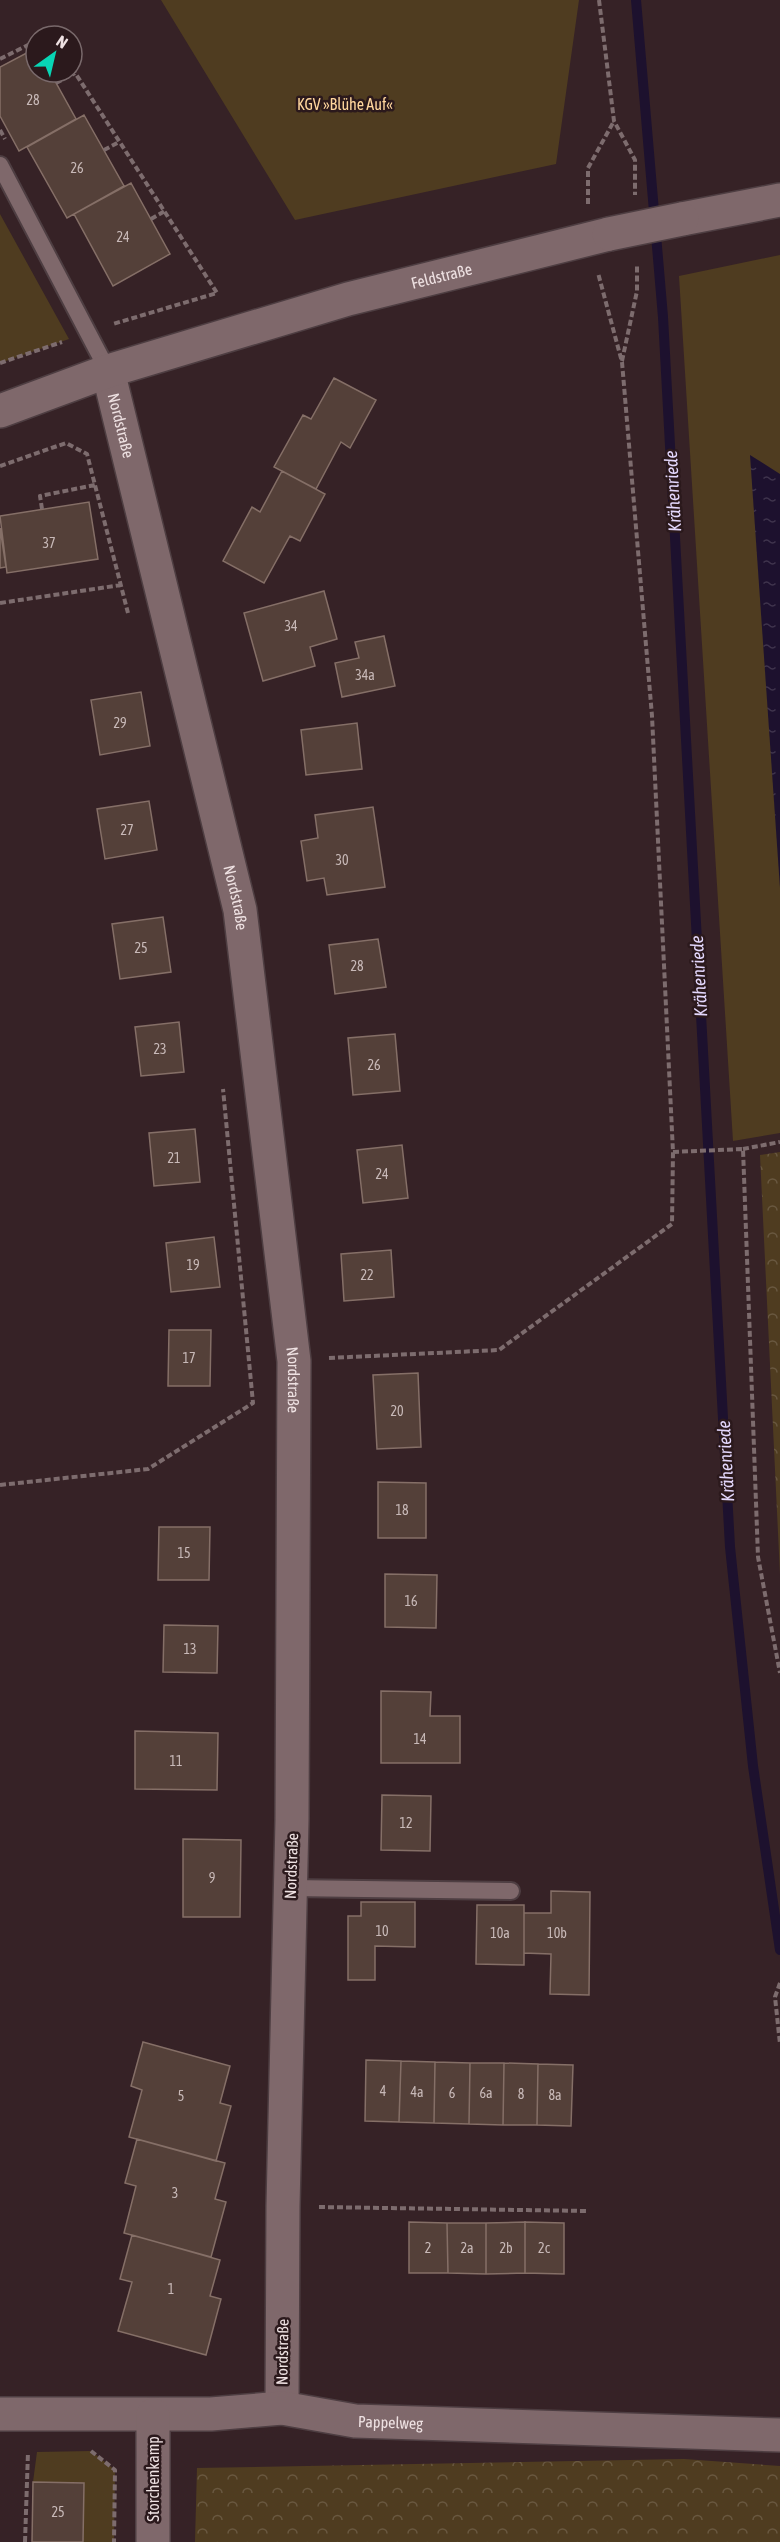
<svg xmlns="http://www.w3.org/2000/svg" width="780" height="2542" font-family="'Asap Condensed',sans-serif">
<defs>
<pattern id="park-crowns" width="20" height="18" patternUnits="userSpaceOnUse" patternTransform="scale(1.5)"><rect width="20" height="18" fill="#4f3c20"/><path d="M2 6a3 3 0 1 1 6 0M12 15a3 3 0 1 1 6 0" fill="none" stroke="#695840"/></pattern>
<pattern id="water-ripples" width="26" height="14" patternUnits="userSpaceOnUse" patternTransform="scale(1.5)"><rect width="26" height="14" fill="#1d112e"/><path d="M2 4q2-2 4 0t4 0M15 11q2-2 4 0t4 0" fill="none" stroke="#3e334c"/></pattern>
</defs>
<rect width="100%" height="100%" fill="#362226"/>
<path fill="#4f3c20" d="M161,0H579L556,164L295,220Z
M0,214L69,339L0,363Z
M780,255V1133L733,1141L679,276Z
M91,2451L115,2470L114,2542H83L84,2483L33,2482L37,2452Z"/>
<path fill="url(#park-crowns)" d="M780,1152V1574L760,1155Z
M684,2459L780,2466V2542H195L197,2468Z"/>
<path fill="url(#water-ripples)" d="M750,455L780,474V888Z"/>
<g fill="none" stroke-linecap="round" stroke-linejoin="round">
<path stroke="#1d112e" stroke-width="10" d="M636,0L663,317L730,1547L753,1766L780,1950"/>
</g>
<path fill="#544039" stroke="#856f67" stroke-width="1.5" d="M36,48V72H50L76,119L19,151L0,116V67Z
M84,115L124,186L67,218L27,147Z
M131,183L170,254L113,286L74,214Z
M334,378L376,400L350,448L341,442L316,489L274,467L303,415L311,419Z
M282,471L325,494L300,541L290,536L264,583L223,561L252,507L260,512Z
M89,502L98,559L7,573L0,516Z
M0,528L6,567L0,568Z
M324,591L337,639L310,647L315,666L263,681L244,613Z
M384,636L395,686L342,697L335,663L359,658L355,642Z
M141,692L150,746L100,755L91,700Z
M357,723L362,769L306,775L301,730Z
M149,801L157,850L105,859L97,809Z
M373,807L385,887L327,895L324,878L307,881L301,841L318,838L315,815Z
M163,917L171,972L120,979L112,924Z
M378,939L386,987L335,994L329,945Z
M179,1022L184,1072L141,1076L135,1027Z
M395,1034L400,1091L353,1095L348,1038Z
M195,1129L200,1182L154,1186L149,1133Z
M402,1145L408,1198L363,1203L357,1150Z
M214,1237L220,1287L171,1292L166,1243Z
M391,1250L394,1297L344,1301L341,1254Z
M169,1330H211L210,1386H168Z
M418,1373L421,1447L377,1449L373,1375Z
M378,1482L426,1483V1538H378Z
M159,1527H210L209,1580H158Z
M385,1574L437,1575L436,1628L385,1627Z
M164,1625L218,1626L217,1673L163,1672Z
M381,1691L431,1692L430,1716H460V1763H381Z
M135,1731L218,1733L217,1790L135,1789Z
M382,1795L431,1796L430,1851L381,1850Z
M183,1839L241,1840L240,1917H183Z
M551,1891L590,1892L589,1995L550,1994L551,1954L524,1953V1913H551Z
M361,1902H415V1947L375,1946V1980H348V1916H361Z
M477,1905H524V1965L476,1964Z
M143,2042L230,2066L220,2103L231,2106L216,2161L129,2137L142,2090L131,2086Z
M366,2060L401,2061L399,2122L365,2121Z
M401,2061L435,2062L434,2123L399,2122Z
M435,2062L470,2063L469,2124L434,2123Z
M470,2063H504L503,2125L469,2124Z
M504,2063L538,2064L537,2125H503Z
M538,2064L573,2065L571,2126L537,2125Z
M137,2139L225,2163L215,2199L226,2202L211,2257L124,2233L136,2186L125,2183Z
M409,2222L447,2223L448,2273H409Z
M525,2222L564,2223V2274L525,2273Z
M525,2222V2273L486,2274V2223Z
M447,2223H486V2274L448,2273Z
M132,2235L220,2260L210,2296L221,2299L206,2355L118,2331L132,2282L120,2279Z
M33,2482L84,2483L83,2542H32Z"/>
<g fill="none" stroke-linecap="round" stroke-linejoin="round">
<defs>
<path id="service" d="M0,165L108,371
M290,1888L511,1891"/>
<g id="minor">
<path id="s1" d="M108,371L240,910L294,1361L292,1820L283,2206L282,2408"/>
<path id="s2" d="M0,2414H211L282,2408L355,2421L780,2435"/>
<path d="M153,2542V2415"/>
</g>
<g id="tertiary">
<path d="M682,219L780,200"/>
<path id="s3" d="M0,411L108,371L348,299L609,234"/>
</g>
</defs>
<use href="#service" stroke="#4e3e42" stroke-width="20"/>
<use href="#minor" stroke="#4e3e42" stroke-width="36"/>
<use href="#tertiary" stroke="#4e3e42" stroke-width="36"/>
<path stroke="#7d6c6e" stroke-width="4" stroke-dasharray="6 3" stroke-linecap="butt" d="M599,0L614,121L635,160V195
M0,59L36,41
M72,68L217,293L113,324
M56,83L75,73
M0,130L5,139
M104,150L119,142
M588,204V168L614,121
M151,219L165,211
M622,361L637,291V265
M0,363L62,342
M0,466L66,443L87,454L128,613
M42,509L40,496L95,485
M0,603L121,585
M743,1149L780,1142
M673,1152L743,1149L758,1557L780,1673
M329,1358L499,1350L672,1224L673,1152L652,716L622,362L598,273
M0,1485L148,1469L253,1403L223,1089
M780,1983L775,1997L780,2044
M319,2207L588,2211
M91,2451L115,2470L114,2542
M25,2542L28,2452"/>
<use href="#service" stroke="#7f686b" stroke-width="16"/>
<use href="#minor" stroke="#7f686b" stroke-width="33"/>
<use href="#tertiary" stroke="#7f686b" stroke-width="33"/>
<defs>
<path id="tertiary-bridge" d="M609,234L682,219"/>
</defs>
<use href="#tertiary-bridge" stroke="#4e3e42" stroke-width="36" stroke-linecap="butt"/>
<use href="#tertiary-bridge" stroke="#7f686b" stroke-width="33"/>
</g>
<g text-anchor="middle" stroke-width="5" stroke-linejoin="round" paint-order="stroke">
<g font-size="14" fill="#c8b9b8">
<text x="33" y="105">28</text>
<text x="77" y="173">26</text>
<text x="123" y="242">24</text>
<text x="49" y="548">37</text>
<text x="291" y="631">34</text>
<text x="365" y="680">34a</text>
<text x="120" y="728">29</text>
<text x="127" y="835">27</text>
<text x="342" y="865">30</text>
<text x="141" y="953">25</text>
<text x="357" y="971">28</text>
<text x="160" y="1054">23</text>
<text x="374" y="1070">26</text>
<text x="174" y="1163">21</text>
<text x="382" y="1179">24</text>
<text x="193" y="1270">19</text>
<text x="367" y="1280">22</text>
<text x="189" y="1363">17</text>
<text x="397" y="1416">20</text>
<text x="402" y="1515">18</text>
<text x="184" y="1558">15</text>
<text x="411" y="1606">16</text>
<text x="190" y="1654">13</text>
<text x="420" y="1744">14</text>
<text x="176" y="1766">11</text>
<text x="406" y="1828">12</text>
<text x="212" y="1883">9</text>
<text x="382" y="1936">10</text>
<text x="500" y="1938">10a</text>
<text x="557" y="1938">10b</text>
<text x="383" y="2096">4</text>
<text x="417" y="2097">4a</text>
<text x="452" y="2098">6</text>
<text x="486" y="2098">6a</text>
<text x="521" y="2099">8</text>
<text x="555" y="2100">8a</text>
<text x="181" y="2101">5</text>
<text x="175" y="2198">3</text>
<text x="428" y="2253">2</text>
<text x="467" y="2253">2a</text>
<text x="506" y="2253">2b</text>
<text x="544" y="2253">2c</text>
<text x="171" y="2294">1</text>
<text x="58" y="2517">25</text>
</g>
<g font-size="16" fill="#ffd69d" stroke="#2b191c">
<text x="345" y="110">KGV »Blühe Auf«</text>
</g>
<g font-size="16" fill="#eee1e2" stroke="#2b191c">
<text dy="6" stroke="none"><textPath href="#s3" startOffset="462">Feldstraße</textPath></text>
<text dy="6" stroke="none"><textPath href="#s1" startOffset="56">Nordstraße</textPath></text>
<text dy="6" stroke="none"><textPath href="#s1" startOffset="542">Nordstraße</textPath></text>
<text dy="6" stroke="none"><textPath href="#s1" startOffset="1028">Nordstraße</textPath></text>
<text transform="translate(291 1866) rotate(-88)" y="6">Nordstraße</text>
<text transform="translate(282 2352) rotate(-89)" y="6">Nordstraße</text>
<text dy="6" stroke="none"><textPath href="#s2" startOffset="392">Pappelweg</textPath></text>
<text transform="translate(153 2479) rotate(-90)" y="6">Storchenkamp</text>
</g>
<g font-size="18" font-style="italic" fill="#e3d7fc" stroke="#2b191c">
<text transform="translate(673 491) rotate(-93)" y="6">Krähenriede</text>
<text transform="translate(699 976) rotate(-93)" y="6">Krähenriede</text>
<text transform="translate(726 1461) rotate(-93)" y="6">Krähenriede</text>
</g>
</g>
<g transform="translate(54 54) rotate(34)"><circle r="28" fill="#2b191c" stroke="#79696b" stroke-width="1.5"/>
<path d="M0-4.5L10 22L0 15L-10 22Z" fill="#08d5b5"/>
<text y="-9" font-size="16" font-weight="bold" text-anchor="middle" fill="#eee1e2">N</text>
</g>
</svg>
